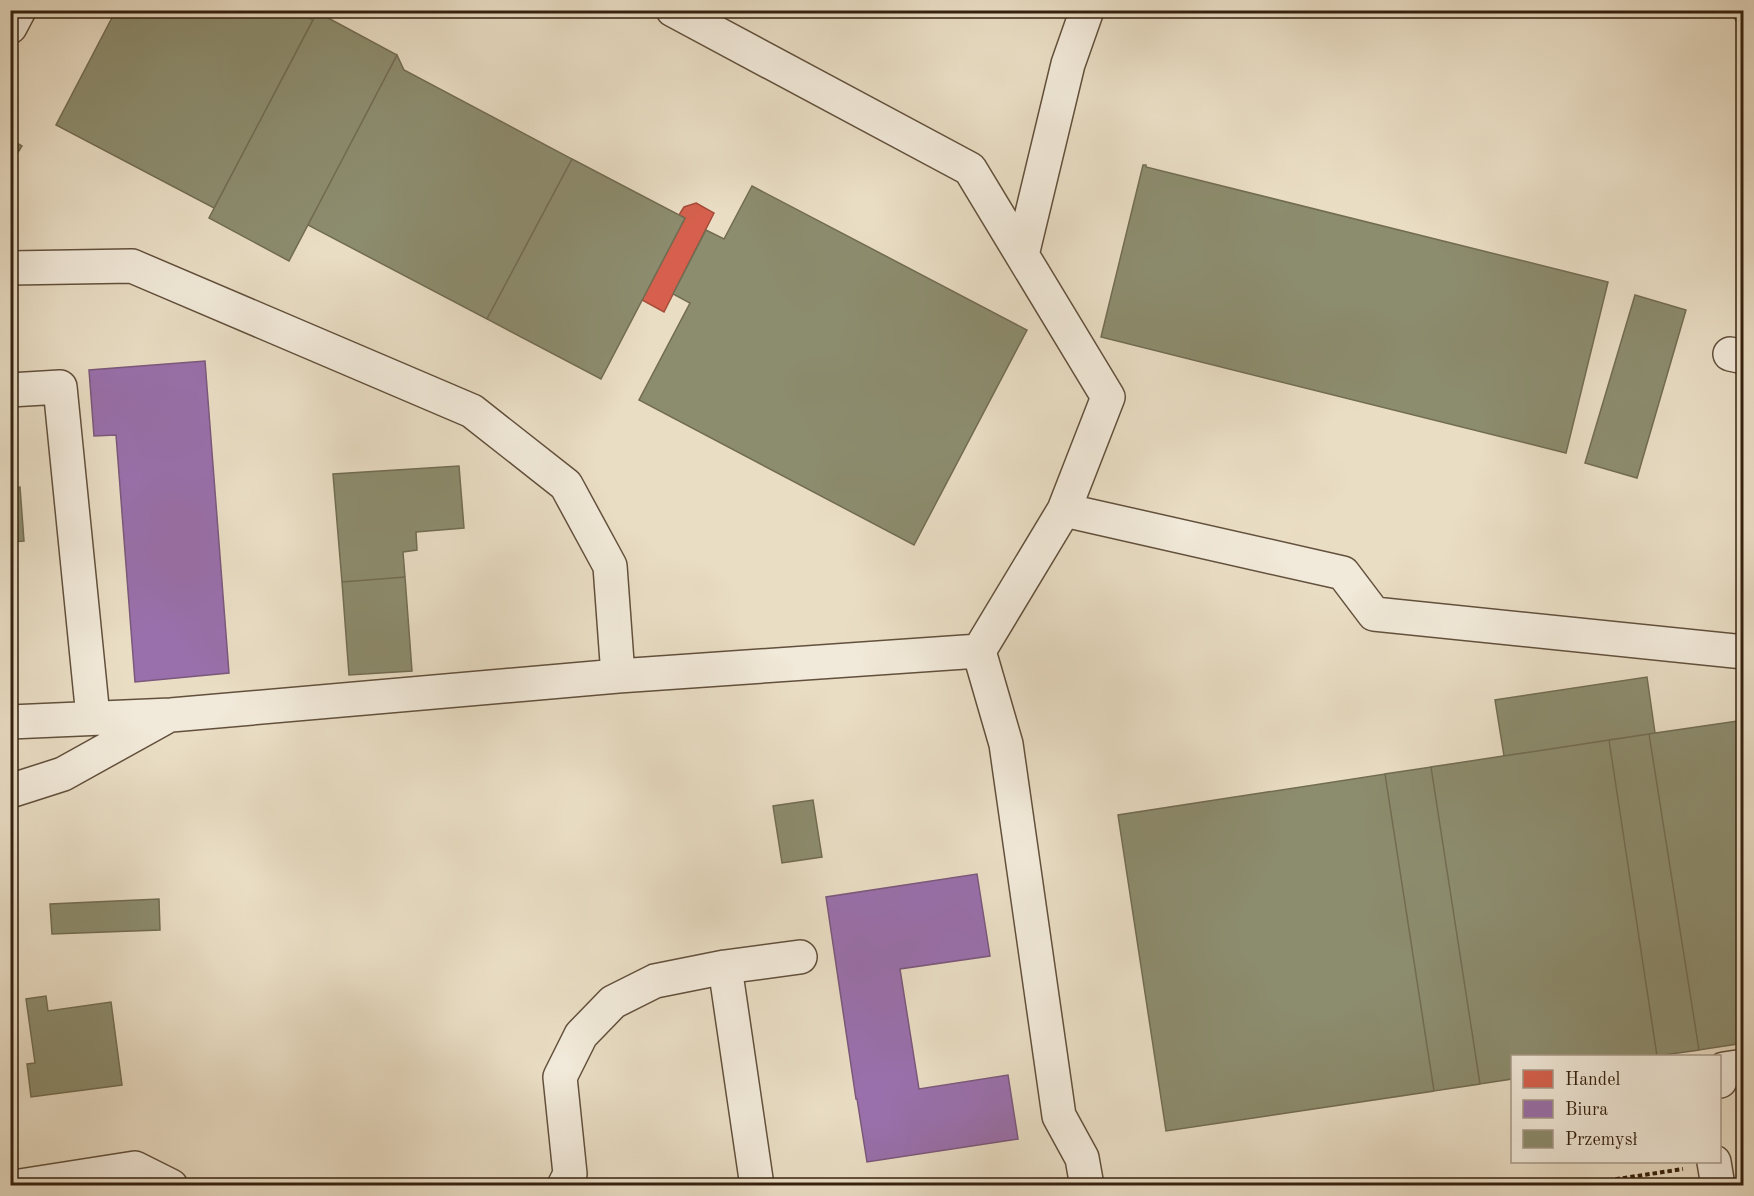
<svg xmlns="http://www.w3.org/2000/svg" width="1754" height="1196" font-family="'Old Standard TT',serif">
<rect width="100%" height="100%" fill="#e9ddc4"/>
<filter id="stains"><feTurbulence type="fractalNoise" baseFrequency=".00333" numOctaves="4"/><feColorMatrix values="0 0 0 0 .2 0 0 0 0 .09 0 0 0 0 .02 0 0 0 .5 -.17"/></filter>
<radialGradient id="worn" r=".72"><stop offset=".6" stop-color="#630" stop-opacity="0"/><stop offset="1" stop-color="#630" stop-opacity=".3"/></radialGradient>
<path fill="#d6604d" stroke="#a64d3a" stroke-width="1.5" d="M696,203L714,213L664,312L642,300L685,218L679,215L684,207Z"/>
<path fill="#9970ab" stroke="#7b587c" stroke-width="1.5" d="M205,361L229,673L135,682L116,435L94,436L89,370Z
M977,874L990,956L900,969L919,1089L1008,1075L1018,1139L867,1162L857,1099H856L826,897Z"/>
<path fill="#8c8c6e" stroke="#726c52" stroke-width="1.5" d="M116,10H294L313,20L214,208L56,125Z
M1730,10H1744V35Z
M317,12L397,55L289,261L209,218Z
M397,55L404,70L572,159L487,319L308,225Z
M10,139L22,146L10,165Z
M572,159L685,218L601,379L487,319Z
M1143,165H1146V167L1608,282L1566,453L1101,337Z
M752,186L1027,330L914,545L639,400L690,303L673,294L706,230L724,239Z
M1635,295L1686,310L1637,478L1585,463Z
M459,466L464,528L416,532L417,550L403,552L405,577L342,582L333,474Z
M20,487L24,541L10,542V488Z
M405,577L412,671L349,675L342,582Z
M1647,677L1655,733L1504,756L1495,700Z
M1744,720V1043L1699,1050L1649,734Z
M1649,734L1699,1050L1657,1056L1609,740Z
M1609,740L1657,1056H1512V1079L1480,1084L1431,767Z
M1431,767L1480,1084L1434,1091L1385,774Z
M1385,774L1434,1091L1166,1131L1118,815Z
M813,800L822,857L782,863L773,806Z
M159,899L160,930L52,934L50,904Z
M46,996L48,1011L111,1002L122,1085L31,1097L27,1064L35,1063L26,999Z"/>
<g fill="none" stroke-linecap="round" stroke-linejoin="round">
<defs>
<path id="minor" d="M673,10L970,169L1108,397L1064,510L979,651L1006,744L1059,1116L1082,1158L1087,1186
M10,27L19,10
M1022,255L1068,64L1087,10
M10,268L132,266L472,411L566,485L610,566L618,676L979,651
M1730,354L1744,357
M10,390L60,387L93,717
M1064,510L1343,573L1374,614L1744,652
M10,722L171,715L618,676
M10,791L63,774L164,718
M725,967L757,1186
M1720,1081L1724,1069L1744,1066
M1714,1162L1718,1186
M20,1186L135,1168L171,1186
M564,1186L570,1174L560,1077L581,1035L613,1002L655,981L725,967L800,957"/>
</defs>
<use href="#minor" stroke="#62503c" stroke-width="36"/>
<path stroke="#35210f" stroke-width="4" stroke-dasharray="4.5 3" stroke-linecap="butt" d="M1571,1186L1683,1169"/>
<use href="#minor" stroke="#f1e9d9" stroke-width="33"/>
</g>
<rect width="1754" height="1196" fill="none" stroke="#e9ddc4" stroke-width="36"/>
<rect x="12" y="12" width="1730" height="1172" fill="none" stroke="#35210f" stroke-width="3"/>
<rect x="18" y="18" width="1718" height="1160" fill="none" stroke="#35210f" stroke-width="1.5"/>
<rect x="1511" y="1055" width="210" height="108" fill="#f1e9d9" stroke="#a69988" stroke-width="1.5"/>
<rect x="1523" y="1070" width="30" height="18" fill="#d6604d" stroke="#a69988" stroke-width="1.5"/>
<text x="1565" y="1085" font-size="18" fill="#35210f">Handel</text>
<rect x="1523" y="1100" width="30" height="18" fill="#9970ab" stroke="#a69988" stroke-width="1.5"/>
<text x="1565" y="1115" font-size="18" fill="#35210f">Biura</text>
<rect x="1523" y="1130" width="30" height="18" fill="#8c8c6e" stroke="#a69988" stroke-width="1.5"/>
<text x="1565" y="1145" font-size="18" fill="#35210f">Przemysł</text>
<rect width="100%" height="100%" filter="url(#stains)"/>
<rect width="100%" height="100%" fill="url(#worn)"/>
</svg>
